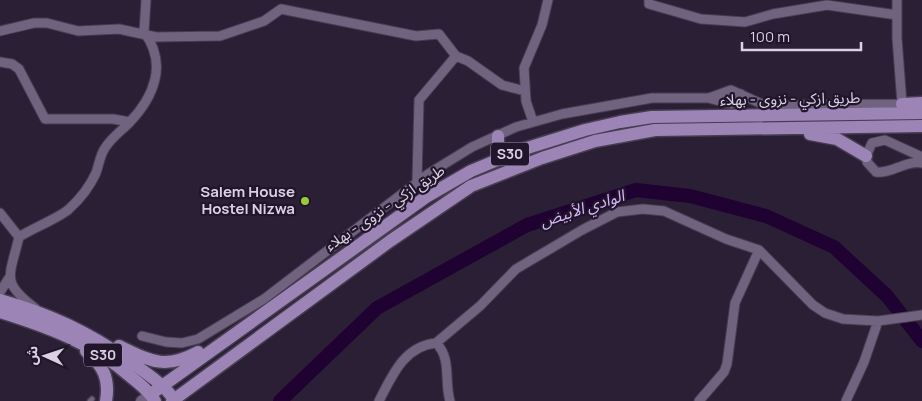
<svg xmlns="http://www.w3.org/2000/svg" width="922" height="401" font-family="Manrope,'Noto Sans Arabic',sans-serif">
<rect width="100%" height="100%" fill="#2b1f36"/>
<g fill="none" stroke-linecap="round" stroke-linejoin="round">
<path stroke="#1f0132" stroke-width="14" d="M280,401L377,308L527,225L636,190L690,196L766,216L834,247L887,296L922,341"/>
<defs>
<path id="service" d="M90,401L92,399"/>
<path id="minor" d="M649,0V4L701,19L745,22L773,14L827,5L897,15
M0,31L34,23H47L78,31L119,29L156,37L220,36L264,21L281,9L416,36L439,34L456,56L468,61L502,85L525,91
M0,62L12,64L19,69L45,119H113L130,122
M709,98L731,90L764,105L902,104L897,38V0
M533,122L526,101L524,68L542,25L548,0
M922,157L885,140L872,143L866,156L867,162L876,172C892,174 905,160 922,163
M417,181L419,100L456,56
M0,213L19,237C10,276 0,282 35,308
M19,237C31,229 61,217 69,209C80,199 90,186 96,173C99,165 100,155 105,148C111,138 121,131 129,123C154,97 168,64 144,32L146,0
M0,292L9,278
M142,336L166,342L182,343L198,339L264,299L428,174L472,147L516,127L562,114L652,98H708L731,104L741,99V94
M436,343L480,306L516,269L582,230L617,212L643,209L664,211L726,239L759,250L813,305L825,313L843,319L878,321L922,315
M379,401C392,376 404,346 436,343C452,358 444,382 450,401
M699,401L724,372L727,364L735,303L759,250
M846,401L864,362L878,321"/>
<path id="tertiary" d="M141,401L151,394"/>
<path id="primary" d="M902,104L922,103
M810,134L837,139L866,156
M498,159V136
M0,300C50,314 88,332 131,362C147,374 162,383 174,399
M0,312C48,327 92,343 131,377C140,384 149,391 155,401
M119,346C150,361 165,370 198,352
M86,351C103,366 110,378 106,401
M151,394L426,197L471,171L524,149L585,130L620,122L652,117L922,113
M172,401L390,241L471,186L542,158L595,141L655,130L922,126"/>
</defs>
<use href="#service" stroke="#473d50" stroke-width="7"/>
<use href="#minor" stroke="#473d50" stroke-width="11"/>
<use href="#tertiary" stroke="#473d50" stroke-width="12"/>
<use href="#primary" stroke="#473d50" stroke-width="15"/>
<use href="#service" stroke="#71637f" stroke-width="4.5"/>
<use href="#minor" stroke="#71637f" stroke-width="9"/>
<use href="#tertiary" stroke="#71637f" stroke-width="10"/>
<use href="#primary" stroke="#9d84b6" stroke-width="12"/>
</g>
<circle fill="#96cc3a" stroke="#21152c" stroke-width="2" cx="305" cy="201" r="5"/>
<g text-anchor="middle" stroke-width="4.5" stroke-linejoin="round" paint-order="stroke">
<g fill="#21152c" stroke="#a299ab" stroke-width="1">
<rect x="491" y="142.5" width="38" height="23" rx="4"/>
<rect x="84" y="343.5" width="38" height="23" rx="4"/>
</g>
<g font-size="14" font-weight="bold" fill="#dad2e2">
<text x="510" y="159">S30</text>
<text x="103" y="360">S30</text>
</g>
<g font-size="15" fill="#dad2e2" stroke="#21152c">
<text transform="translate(790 99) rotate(-1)" y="5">طريق ازكي - نزوى - بهلاء</text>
<text transform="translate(385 208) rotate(-34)" y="5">طريق ازكي - نزوى - بهلاء</text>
</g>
<g font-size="15" font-weight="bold" fill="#dad2e2" stroke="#21152c" text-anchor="end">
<text x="295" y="197">Salem House<tspan x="295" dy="17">Hostel Nizwa</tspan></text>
</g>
<g font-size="16" font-style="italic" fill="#d8b5f8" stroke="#21152c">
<text transform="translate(582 208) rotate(-18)" y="6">الوادي الأبيض</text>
</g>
</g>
<g transform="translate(45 356) rotate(273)" stroke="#21152c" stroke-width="4" paint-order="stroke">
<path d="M0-4L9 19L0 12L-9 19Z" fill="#dad2e2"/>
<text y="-8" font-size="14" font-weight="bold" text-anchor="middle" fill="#dad2e2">ش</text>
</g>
<path d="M742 42v8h119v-8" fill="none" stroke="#dad2e2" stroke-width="2.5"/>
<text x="750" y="42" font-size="15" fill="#dad2e2" stroke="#21152c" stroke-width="4" paint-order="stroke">100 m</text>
</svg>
